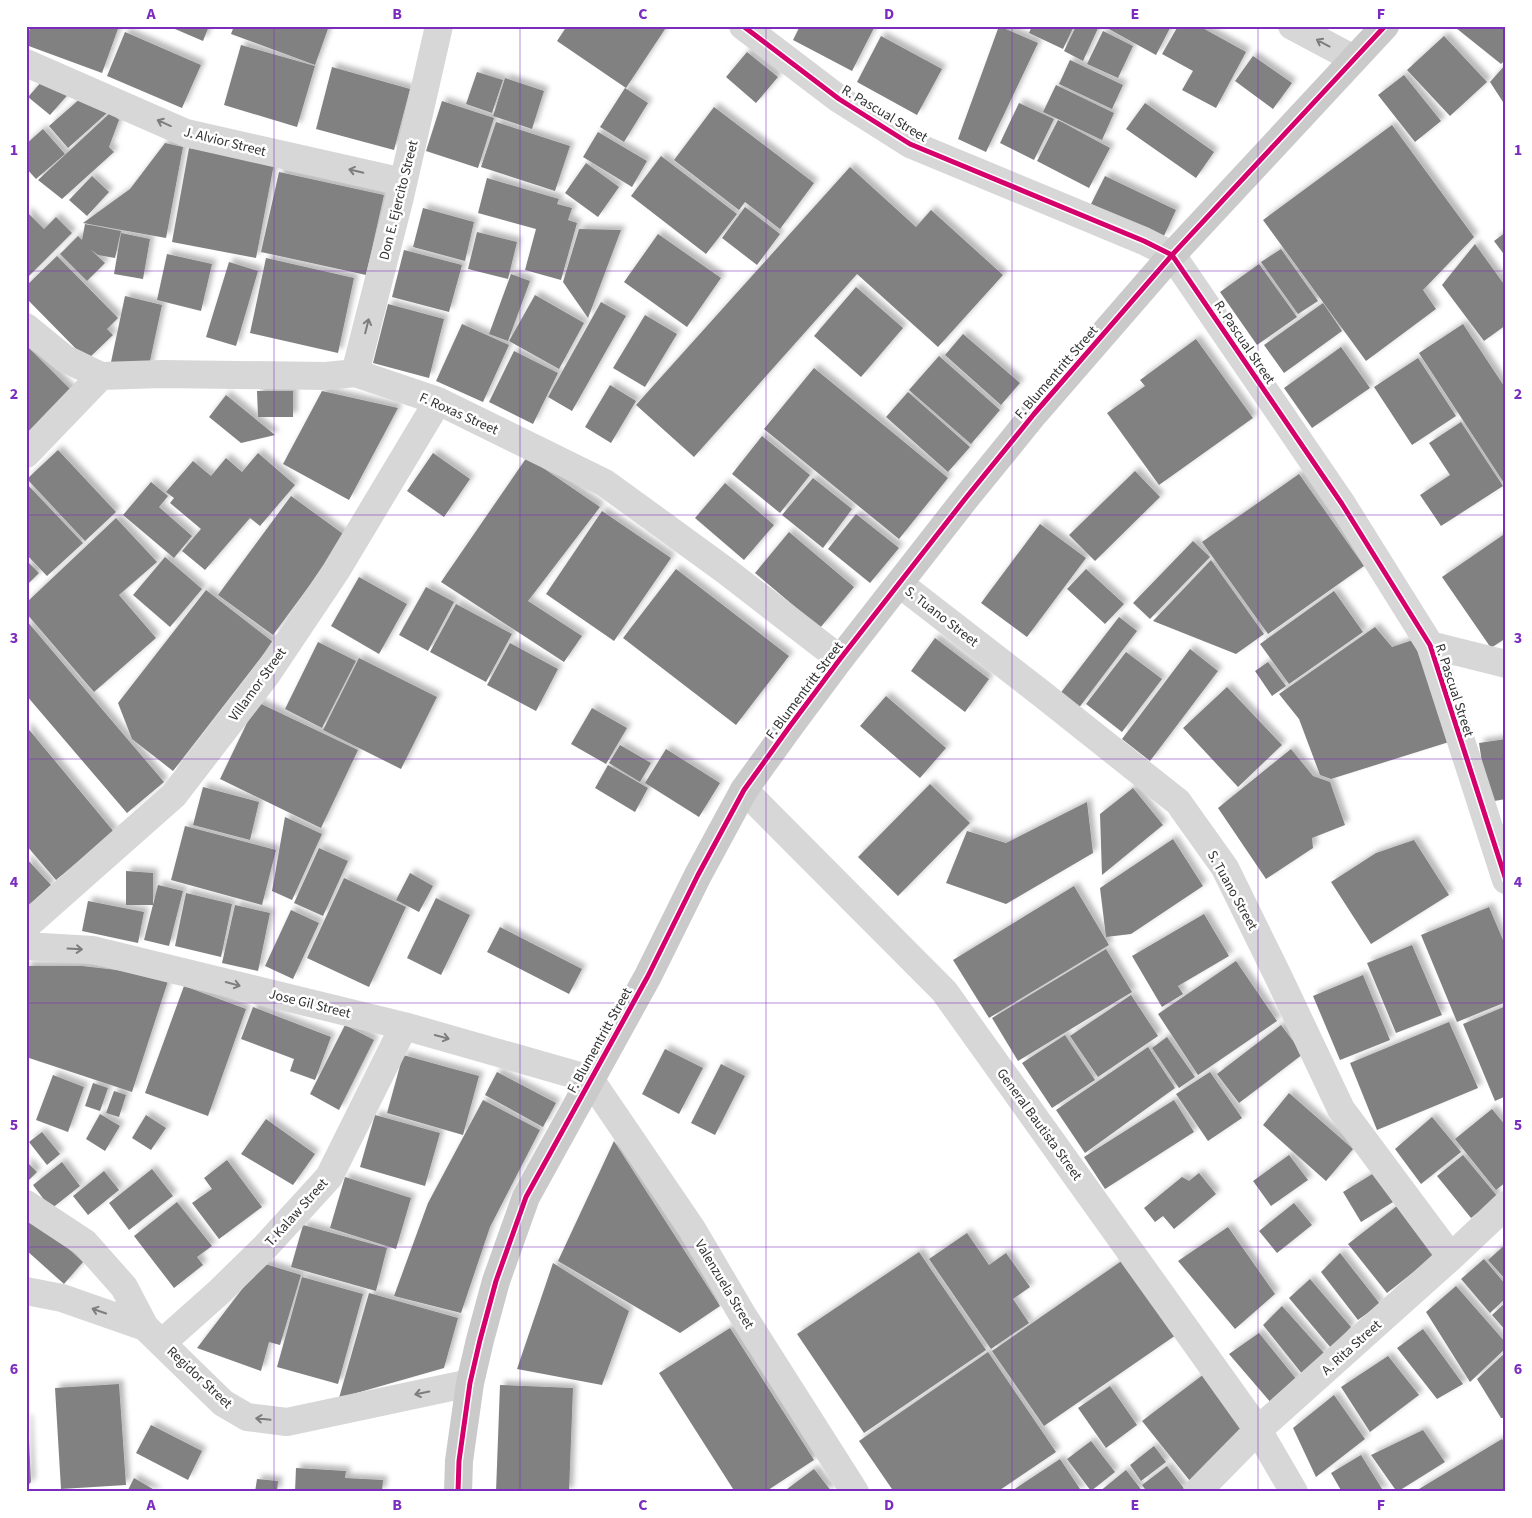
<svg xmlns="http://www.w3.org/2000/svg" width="1532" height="1518" font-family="'Source Sans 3',sans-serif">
<defs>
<filter id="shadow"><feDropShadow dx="4.5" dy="-4.5" stdDeviation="2.5" flood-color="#0004"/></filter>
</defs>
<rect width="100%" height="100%" fill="#fff"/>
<path fill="#818181" filter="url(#shadow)" d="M31,26H119L102,73L26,45V38Z
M168,26H209L203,41Z
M234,26H329L315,65L231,34Z
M567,26H667L626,88L557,41Z
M800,26H875L852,71L793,40Z
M999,26L1038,43L986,152L958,139Z
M1032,26H1074L1063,49L1029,33Z
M1076,26H1099L1083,61L1064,51Z
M1107,26H1171L1156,55L1107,28Z
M1178,26H1199L1246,52L1216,108L1182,90L1193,71L1162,54Z
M1457,26H1506V59L1501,64L1456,28Z
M1103,31L1133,46L1118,78L1087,64Z
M125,32L201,65L182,108L107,76Z
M881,36L942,69L917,115L857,82Z
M1444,36L1487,82L1450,116L1407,70Z
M241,45L315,66L297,127L224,105Z
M747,52L778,77L756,103L726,77Z
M1253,56L1292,83L1273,109L1235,81Z
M1070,60L1123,85L1112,109L1059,84Z
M1506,64V100L1503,102L1490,82Z
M332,67L410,89L394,150L316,129Z
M477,72L503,80L492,113L466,104Z
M1404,75L1441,121L1415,142L1378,95Z
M505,78L544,91L532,129L493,116Z
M43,80L72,90L50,115L28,97Z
M1056,85L1114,113L1102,140L1043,112Z
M625,88L648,103L624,142L600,127Z
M82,97L107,113L68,148L49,126Z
M442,101L494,118L478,168L426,151Z
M1019,103L1054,119L1034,160L1000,143Z
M1145,103L1214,152L1196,178L1126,129Z
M714,107L814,183L780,229L745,202L739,210L674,160Z
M111,112L119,120L109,147L114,152L62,199L38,180Z
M1058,120L1110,148L1089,188L1037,161Z
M496,122L570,146L555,191L481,167Z
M1392,125L1474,237L1423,290L1436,309L1366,361L1263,220Z
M43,129L65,154L36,179L26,168V144Z
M598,132L647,161L632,187L583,157Z
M165,143L183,147L166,238L83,223L130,189Z
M189,148L274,164L256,258L172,242Z
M661,156L737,214L706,254L631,196Z
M586,163L619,187L598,217L565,193Z
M850,167L916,227L931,210L1003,275L938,347L857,274L694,457L636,405Z
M279,172L384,195L366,275L261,252Z
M92,176L109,192L87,216L69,200Z
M1105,176L1176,210L1163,238L1091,204Z
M487,178L559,199L557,204L572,208L568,220L577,223L561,280L525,270L536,229L478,213Z
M745,207L780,234L757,265L722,238Z
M423,208L474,222L465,261L413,247Z
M26,211L44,229L56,217L72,233L26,279Z
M85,224L121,231L115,258L98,255L90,249L105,263L87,281L60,254L78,236L82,240Z
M579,229L621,230L588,318L563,282Z
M477,232L517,242L508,279L468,269Z
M1506,232V257L1494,241Z
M121,233L150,239L143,279L114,274Z
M658,234L721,278L687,327L624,282Z
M1475,244L1506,287V325L1484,341L1442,285Z
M1281,249L1318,301L1298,314L1261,262Z
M404,250L462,265L449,312L392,297Z
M167,254L212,264L201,311L157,300Z
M57,256L118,318L107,329L113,335L87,360L26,298V286Z
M266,258L354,278L338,353L250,333Z
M229,262L258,271L236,346L206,337Z
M1259,264L1297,317L1257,345L1220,292Z
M511,274L530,281L508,341L489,334Z
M856,287L903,328L861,377L814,336Z
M535,295L584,323L559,369L509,341Z
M125,296L162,305L148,370L111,362Z
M601,302L626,316L572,411L548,397Z
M1323,303L1342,331L1284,373L1264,345Z
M388,304L444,319L429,378L373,363Z
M645,315L677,334L645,387L613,368Z
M462,324L509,345L483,402L436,381Z
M1463,324L1506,389V486L1419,353Z
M963,334L1020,383L1001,405L945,355Z
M1196,339L1253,418L1159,485L1107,413L1145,386L1140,380Z
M26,345L75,394L26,442Z
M1341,347L1370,388L1312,428L1284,388Z
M514,351L558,373L533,424L489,402Z
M939,356L1000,410L971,444L909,390Z
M1418,358L1456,416L1412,445L1374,387Z
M814,368L948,478L899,539L764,429Z
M610,385L636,401L611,443L585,427Z
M257,391H293V417H258Z
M322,391L398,408L349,500L283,464Z
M908,392L970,447L948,472L886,417Z
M226,395L275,435L241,443L209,417Z
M1461,422L1503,486L1441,526L1420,495L1450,475L1429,443Z
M762,436L810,475L780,513L732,474Z
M58,450L116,512L85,541L27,479Z
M258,453L295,485L260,526L250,518L205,570L182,551L201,529L170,503L174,498L166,492L193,461L211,476L226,458L242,472Z
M433,453L470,479L444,517L407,491Z
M527,457L600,507L528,601L582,636L564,662L441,582Z
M1135,471L1160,497L1095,561L1069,535Z
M1299,474L1364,566L1268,634L1202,542Z
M813,478L852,509L823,548L782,515Z
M151,482L168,496L159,507L192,536L174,558L123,515Z
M26,483L83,543L47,576L26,554Z
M725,483L774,525L744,560L695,518Z
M291,496L346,536L273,635L218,595Z
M602,511L671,558L614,641L546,594Z
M856,514L899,548L870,583L828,549Z
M116,518L157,562L119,595L156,638L94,692L26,613V603Z
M1040,524L1086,558L1027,637L981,603Z
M789,532L854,587L820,628L755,573Z
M1506,533V638L1491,648L1442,577Z
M1193,541L1210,557L1150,619L1133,603Z
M165,557L202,589L170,627L133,595Z
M26,560L39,573L26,586Z
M1211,560L1264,634L1236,654L1153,621Z
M676,569L789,656L736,725L623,638Z
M1086,569L1124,604L1105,624L1067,589Z
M359,577L407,604L379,654L331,626Z
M426,587L454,602L428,651L399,635Z
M206,590L273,642L173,771L132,739L118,703Z
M1334,591L1363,632L1289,684L1260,644Z
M456,604L512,634L486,682L430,652Z
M1119,617L1137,631L1078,709L1059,695Z
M26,620L164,782L127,813L26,695Z
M1375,627L1392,647L1416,639L1449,742L1331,779L1320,775L1299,719L1279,694Z
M935,638L989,679L965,712L911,671Z
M318,642L356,661L322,728L285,709Z
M510,643L558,669L536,711L487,685Z
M1190,649L1218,671L1150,761L1122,739Z
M1126,652L1162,679L1122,732L1086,704Z
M359,658L437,697L401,769L323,730Z
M1268,662L1286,686L1272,696L1255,671Z
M1227,687L1282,745L1238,787L1183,728Z
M886,696L946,748L920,778L860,726Z
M257,702L358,750L321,828L220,779Z
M592,708L627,728L606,764L571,744Z
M26,726L114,832L56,880L26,845Z
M1506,739V799L1488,802L1479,743Z
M620,745L651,763L640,782L609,763Z
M666,749L720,783L699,817L645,783Z
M1291,749L1313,776L1330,782L1345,825L1312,838L1313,848L1266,879L1218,808Z
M608,765L648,788L635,812L595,788Z
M930,784L970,823L898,896L858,857Z
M203,787L259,802L250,840L193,825Z
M1133,788L1163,825L1102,875L1100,814Z
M1087,802L1093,853L1006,904L946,883L967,831L1006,843Z
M285,817L322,834L292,900L272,891Z
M185,826L276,850L262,905L171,880Z
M1173,839L1203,886L1131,934L1106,937L1100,888Z
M1414,840L1449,895L1371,944L1331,882L1376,853Z
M319,848L348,861L323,916L294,903Z
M26,858L51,885L26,908Z
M126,871L153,873V905H126Z
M410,873L433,886L419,912L396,900Z
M344,878L406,907L369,987L307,958Z
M158,885L183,891L169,946L144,940Z
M1074,886L1109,945L989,1018L953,960Z
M186,893L232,904L221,957L175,946Z
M436,898L470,915L441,975L407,958Z
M88,901L144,912L138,943L82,931Z
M235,905L270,913L258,971L222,963Z
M1489,907L1506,947V1002L1457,1022L1421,935Z
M291,910L319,923L293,979L265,966Z
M1204,914L1229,956L1178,986L1183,994L1162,1007L1132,956Z
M500,927L582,969L569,994L487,952Z
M1412,945L1442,1015L1396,1033L1367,963Z
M1106,949L1132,992L1018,1061L992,1018Z
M1236,961L1277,1021L1198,1075L1158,1014Z
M26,966H82L143,973L168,981L132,1092L26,1057Z
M1363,975L1390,1040L1340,1060L1313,996Z
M184,986L246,1009L208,1116L145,1093Z
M1131,995L1158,1036L1098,1077L1070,1036Z
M1506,1006V1096L1495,1101L1463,1024Z
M253,1007L331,1037L315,1080L290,1071L294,1059L241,1039Z
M1449,1022L1478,1088L1377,1130L1350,1063Z
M345,1025L374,1040L339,1110L310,1094Z
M1281,1025L1303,1054L1239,1103L1217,1074Z
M1065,1035L1095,1080L1052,1108L1022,1063Z
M1167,1037L1195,1077L1179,1088L1152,1048Z
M1148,1047L1175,1088L1085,1153L1056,1110Z
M665,1049L703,1068L679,1114L642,1094Z
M403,1055L479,1076L463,1135L387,1113Z
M721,1064L745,1076L715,1135L691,1123Z
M497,1072L556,1103L543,1127L485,1095Z
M1210,1072L1242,1118L1208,1141L1176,1094Z
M53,1075L84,1087L68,1132L36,1120Z
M93,1083L108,1088L100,1111L85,1106Z
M114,1091L126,1095L119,1117L106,1113Z
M1289,1093L1353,1149L1326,1181L1263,1125Z
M483,1100L540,1130L490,1227L461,1313L394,1296L428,1203Z
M1174,1100L1194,1132L1105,1189L1084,1157Z
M1492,1109L1506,1126V1182L1496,1190L1455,1139Z
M100,1114L120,1126L105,1151L86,1139Z
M146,1115L166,1128L151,1150L132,1138Z
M375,1115L440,1133L425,1186L360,1167Z
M1432,1117L1461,1152L1421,1184L1395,1149Z
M266,1119L315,1154L293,1185L241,1154Z
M42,1132L60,1154L47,1165L29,1142Z
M614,1141L720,1306L680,1333L558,1261Z
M1289,1155L1308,1180L1271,1206L1253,1181Z
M1463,1155L1498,1197L1471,1218L1437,1176Z
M227,1160L262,1207L219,1239L192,1203L212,1189L204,1178Z
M26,1161L37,1172L26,1183Z
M62,1162L80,1186L51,1209L33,1185Z
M152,1169L173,1196L129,1230L109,1203Z
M104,1171L119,1190L88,1215L73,1196Z
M1199,1173L1216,1194L1174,1229L1163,1216L1155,1222L1144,1208L1182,1177L1189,1181Z
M1374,1173L1393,1202L1361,1222L1343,1192Z
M345,1177L411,1198L396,1249L330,1228Z
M177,1202L212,1246L197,1257L203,1265L174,1288L134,1236Z
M1294,1203L1312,1225L1277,1253L1259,1231Z
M1397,1206L1435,1255L1387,1293L1348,1244Z
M30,1213L83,1262L64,1284L26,1250V1217Z
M303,1225L387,1248L376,1291L291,1267Z
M1228,1227L1275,1294L1235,1329L1178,1261Z
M967,1233L989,1265L1006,1253L1030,1287L1013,1299L1029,1323L991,1349L929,1259Z
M1506,1244V1280L1488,1260Z
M919,1252L986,1350L864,1433L797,1334Z
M1340,1253L1380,1304L1358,1320L1321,1272Z
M1484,1259L1506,1285V1298L1490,1313L1461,1279Z
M1123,1260L1176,1335L1044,1426L992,1351Z
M262,1263L301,1275L280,1345L269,1342L261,1371L197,1348Z
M553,1263L629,1311L602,1385L517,1369Z
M302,1277L363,1294L338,1384L277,1367Z
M1310,1279L1351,1327L1331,1348L1289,1298Z
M1456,1286L1506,1343V1348L1470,1382L1426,1312Z
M369,1293L458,1318L444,1368L339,1398Z
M1506,1302V1331L1492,1315Z
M1282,1306L1324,1353L1303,1375L1263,1325Z
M730,1328L814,1460L765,1492H735L659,1373Z
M1423,1329L1463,1384L1437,1399L1397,1348Z
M1259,1333L1297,1380L1272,1404L1229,1354Z
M988,1352L1056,1452L997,1492H894L859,1441Z
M1506,1352V1418H1501L1477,1379Z
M1388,1356L1419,1395L1370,1432L1341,1387Z
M1208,1371L1246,1427L1190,1481L1142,1421Z
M119,1384L126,1485L61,1489L55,1388Z
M500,1385L573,1388L569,1492H496Z
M1110,1386L1137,1425L1106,1448L1078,1408Z
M1334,1395L1365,1439L1316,1477L1293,1428Z
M26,1419H28L31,1482L26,1488Z
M151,1425L202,1451L188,1480L136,1453Z
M1423,1430L1445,1462L1397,1492L1371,1455Z
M1502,1439L1506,1445V1492H1414Z
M1091,1441L1115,1472L1091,1491L1067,1459Z
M1154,1446L1166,1462L1141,1481L1130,1465Z
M1361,1455L1384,1492H1342L1331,1473Z
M1060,1459L1082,1492H1010Z
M1167,1466L1186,1491L1147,1492L1142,1485Z
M296,1468L346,1471L345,1478L383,1480L382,1492H295Z
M814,1469L832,1492H783Z
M1126,1470L1143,1492H1099Z
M134,1478L158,1492H127Z
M257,1479L278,1481L277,1492H255Z"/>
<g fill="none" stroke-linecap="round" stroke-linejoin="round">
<path stroke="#d7d7d7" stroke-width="28" d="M743,26L839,99L910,144L1144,241L1172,255L1342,504L1430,645L1506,880
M1292,26L1354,59
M26,63L186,133L403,182
M26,327L64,358L101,376L162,374L326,376L355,373L438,401L605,483L726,571L840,659
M355,373L400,197L439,26
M26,454L101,376
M900,584L1042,694L1178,802L1225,868L1279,978L1341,1109L1451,1257
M1430,645L1506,664
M744,790L944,991L1258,1430L1294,1492
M26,926L174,795L267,674L336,571L438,401
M26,946L93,950L404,1026L590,1079L692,1229L742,1314L855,1492
M26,1204L85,1243L124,1287L145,1327
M26,1291L62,1298L145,1327L223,1403L247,1417L287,1422L470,1383
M163,1342L218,1293L266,1246L329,1177L404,1026
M1197,1492L1258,1430L1451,1257L1506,1205"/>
<path stroke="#cacaca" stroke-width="28" d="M458,1492L459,1461L470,1383L480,1340L496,1281L526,1197L648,976L698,875L744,790L790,726L840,659L965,499L1034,414L1172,255L1385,26"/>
<defs>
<path id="cycleway" d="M743,26L839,99L910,144L1144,241L1172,255L1342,504L1430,645L1506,880
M458,1492L459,1461L470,1383L480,1340L496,1281L526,1197L648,976L698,875L744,790L790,726L840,659L965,499L1034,414L1172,255L1385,26"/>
</defs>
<use href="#cycleway" stroke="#fff" stroke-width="8"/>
<use href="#cycleway" stroke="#d6006c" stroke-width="5"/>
</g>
<defs><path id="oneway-shaft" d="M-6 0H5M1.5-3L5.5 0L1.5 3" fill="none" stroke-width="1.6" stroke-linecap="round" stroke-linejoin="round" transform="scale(1.25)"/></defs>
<g stroke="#7d7d7d">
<use href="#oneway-shaft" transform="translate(1323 43) rotate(-152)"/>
<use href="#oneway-shaft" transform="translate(164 123) rotate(-156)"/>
<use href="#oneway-shaft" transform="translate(356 171) rotate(-167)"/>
<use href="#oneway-shaft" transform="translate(367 326) rotate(-76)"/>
<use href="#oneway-shaft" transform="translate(75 949) rotate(3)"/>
<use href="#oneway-shaft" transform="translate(233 984) rotate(15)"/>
<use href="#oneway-shaft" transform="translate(442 1037) rotate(15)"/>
<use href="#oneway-shaft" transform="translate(99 1311) rotate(-161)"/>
<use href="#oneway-shaft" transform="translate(422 1393) rotate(168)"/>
<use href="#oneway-shaft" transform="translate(263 1419) rotate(-174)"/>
</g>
<path fill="none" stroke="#7b2cbf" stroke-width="1" stroke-opacity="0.55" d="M274,26V1492M520,26V1492M766,26V1492M1012,26V1492M1258,26V1492M26,271H1506M26,515H1506M26,759H1506M26,1003H1506M26,1247H1506"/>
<g text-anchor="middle" stroke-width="5" stroke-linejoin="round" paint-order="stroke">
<g font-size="14" fill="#333" stroke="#fff">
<text transform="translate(885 113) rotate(31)" y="5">R. Pascual Street</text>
<text transform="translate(225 141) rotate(14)" y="5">J. Alvior Street</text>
<text transform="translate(398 200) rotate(-76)" y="5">Don E. Ejercito Street</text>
<text transform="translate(1245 342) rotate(56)" y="5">R. Pascual Street</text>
<text transform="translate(1056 372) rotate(-49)" y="5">F. Blumentritt Street</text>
<text transform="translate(459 413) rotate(24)" y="5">F. Roxas Street</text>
<text transform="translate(942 616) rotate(38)" y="5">S. Tuano Street</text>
<text transform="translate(257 684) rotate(-54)" y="5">Villamor Street</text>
<text transform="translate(804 690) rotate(-53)" y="5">F. Blumentritt Street</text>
<text transform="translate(1455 690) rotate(72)" y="5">R. Pascual Street</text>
<text transform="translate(1233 890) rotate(61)" y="5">S. Tuano Street</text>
<text transform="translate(310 1003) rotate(14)" y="5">Jose Gil Street</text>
<text transform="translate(599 1040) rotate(-61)" y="5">F. Blumentritt Street</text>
<text transform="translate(1040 1124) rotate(54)" y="5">General Bautista Street</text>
<text transform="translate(296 1212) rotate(-48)" y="5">T. Kalaw Street</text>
<text transform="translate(725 1284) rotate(59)" y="5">Valenzuela Street</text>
<text transform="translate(1351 1347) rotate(-42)" y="5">A. Rita Street</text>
<text transform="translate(200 1377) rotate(43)" y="5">Regidor Street</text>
</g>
</g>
<rect width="1532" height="1518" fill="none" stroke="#ffffff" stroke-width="55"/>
<rect x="28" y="28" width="1476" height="1462" fill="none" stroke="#7b2cbf" stroke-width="2"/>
<g font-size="16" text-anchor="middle" font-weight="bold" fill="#7b2cbf">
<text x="151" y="19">A</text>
<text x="397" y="19">B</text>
<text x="643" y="19">C</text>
<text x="889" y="19">D</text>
<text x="1135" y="19">E</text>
<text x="1381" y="19">F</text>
<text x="14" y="155">1</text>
<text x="1518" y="155">1</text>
<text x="14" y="399">2</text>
<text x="1518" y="399">2</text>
<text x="14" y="643">3</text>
<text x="1518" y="643">3</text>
<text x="14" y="887">4</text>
<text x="1518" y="887">4</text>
<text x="14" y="1130">5</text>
<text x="1518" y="1130">5</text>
<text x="14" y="1374">6</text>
<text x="1518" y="1374">6</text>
<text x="151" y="1510">A</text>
<text x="397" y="1510">B</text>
<text x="643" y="1510">C</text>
<text x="889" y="1510">D</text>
<text x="1135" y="1510">E</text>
<text x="1381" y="1510">F</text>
</g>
</svg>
